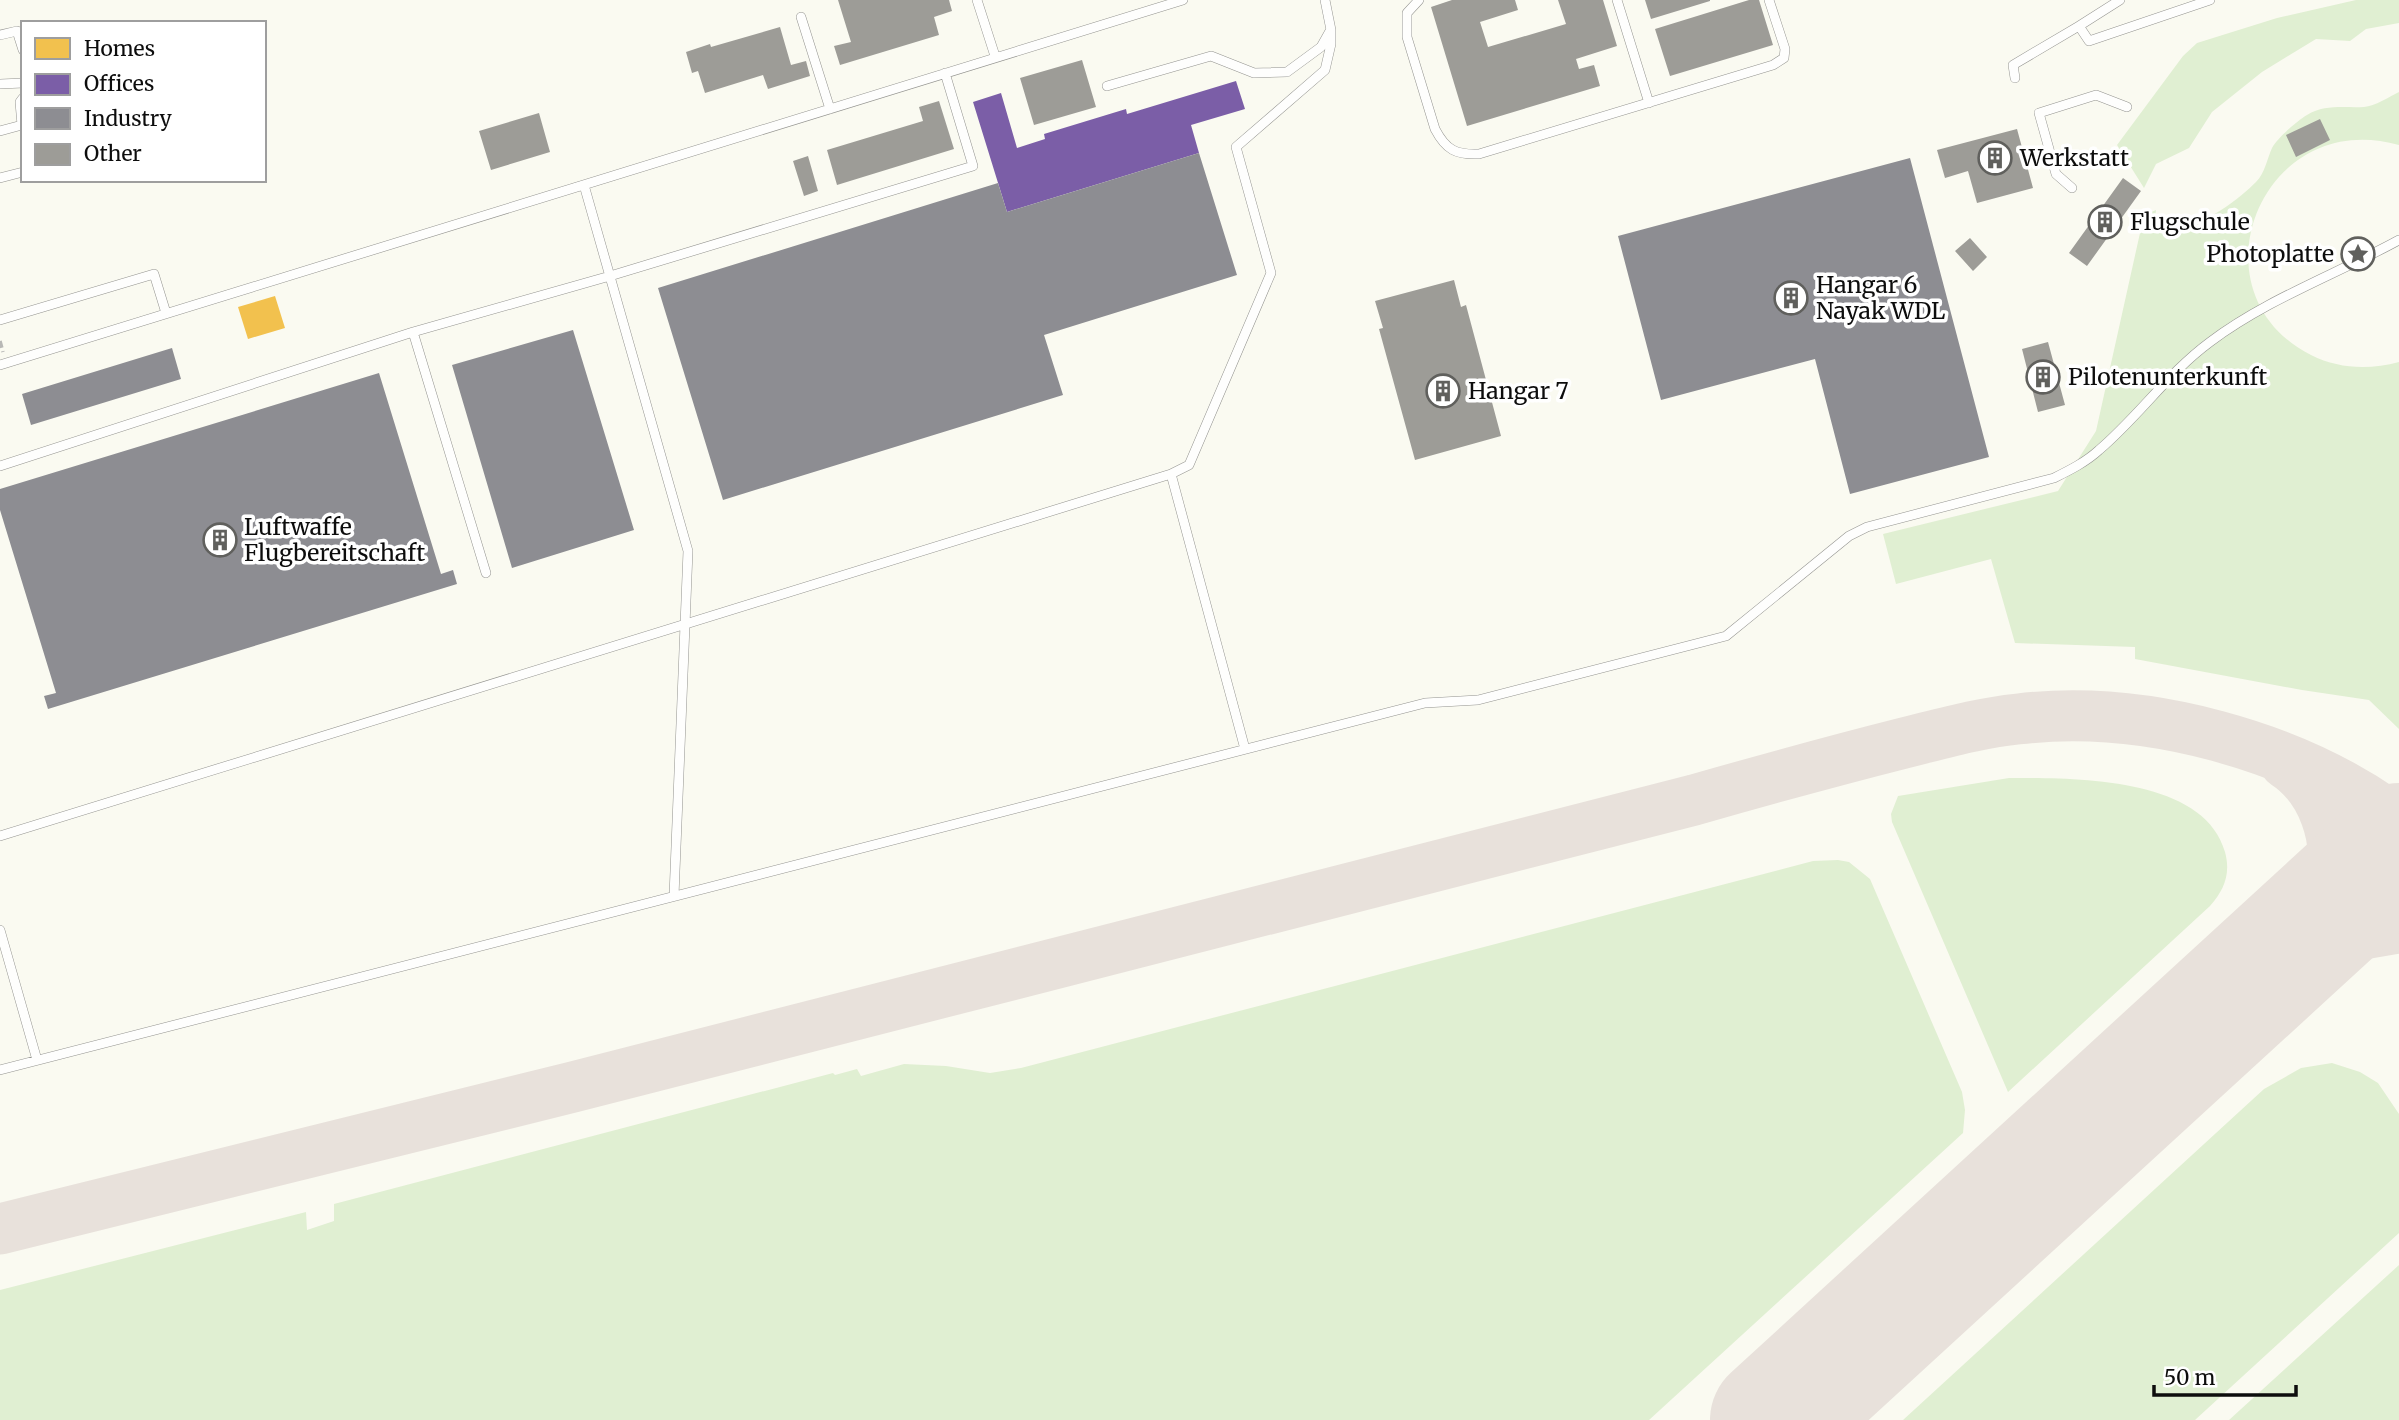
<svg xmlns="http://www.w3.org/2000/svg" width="2399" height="1420" font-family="Merriweather,serif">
<rect width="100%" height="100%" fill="#fafaf1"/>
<path fill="#e0efd2" d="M2356,0H2399V23L2366,29L2350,41L2316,39L2262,72L2212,112L2189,148L2156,164L2144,188L2117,145L2183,56L2197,43L2277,18Z
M2399,92V145C2261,106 2188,293 2311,355C2339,369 2369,370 2399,362V729L2369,700L2302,690L2135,659V647L2015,643L1991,559L1896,584L1883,534L2058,491L2096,431L2144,215L2156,210L2155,219C2180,246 2236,202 2256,182C2265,173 2267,159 2272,148C2277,138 2297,121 2307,115C2325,104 2344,108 2364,107C2375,106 2389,97 2399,92Z
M2009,778C2072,778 2204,776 2225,852C2231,874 2224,890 2210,906L2008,1092L1892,822L1891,814L1898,796Z
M1838,860L1849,862L1870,879L1962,1092L1965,1110L1963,1133L1649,1420H0V1290L306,1212L307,1230L334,1221V1204L833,1073L835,1075L857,1069L861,1076L904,1064L946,1066L990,1073L1021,1068L1813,861Z
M2332,1063L2360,1072L2378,1083L2399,1114V1233L2195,1420H1903L2264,1089L2301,1068Z
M2399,1265V1420H2229Z"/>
<path fill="#f2c14e" d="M275,296L285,328L248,339L238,307Z"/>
<path fill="#7b5ea7" d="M1236,81L1245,109L1191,125L1199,153L1007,212L973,102L1001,93L1017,148L1045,139L1044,134L1126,109L1127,114Z"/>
<path fill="#8d8d92" d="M1199,153L1237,275L1044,335L1063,395L723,500L658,288L998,183L1007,212Z
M1910,158L1989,457L1850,494L1815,359L1661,400L1618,236Z
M573,330L634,530L512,568L452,365Z
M172,348L181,379L31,425L22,394Z
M379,373L441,574L453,570L457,584L48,709L44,696L56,693L0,510V489Z"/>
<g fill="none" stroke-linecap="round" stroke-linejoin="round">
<path stroke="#e8e1db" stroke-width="51" d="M2285,763C2322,787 2342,840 2329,882C2324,902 2313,918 2303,935
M2251,983L2297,956L2339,938L2399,928
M0,1229L573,1087L1694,800C1764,780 1833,761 1904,743C1941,734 1979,723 2018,719C2144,704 2297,745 2399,822"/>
<path stroke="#e8e1db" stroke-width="128" d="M1774,1420L2399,847"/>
</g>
<path fill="#9d9c97" d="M838,0H949L952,11L934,17L939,35L840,65L834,46L851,42Z
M1452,0H1515L1518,10L1480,22L1488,47L1566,24L1558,0H1603L1617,46L1576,59L1579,69L1594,65L1600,86L1467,126L1431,7Z
M1645,0H1710V1L1651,19Z
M1749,0H1759L1773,45L1670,76L1655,29Z
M780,27L791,65L806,61L810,76L768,89L763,75L705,93L698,71L692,73L686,52L710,44L711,47Z
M1082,60L1096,107L1034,125L1020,78Z
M939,101L954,149L837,185L827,150L923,121L919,107Z
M539,113L550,152L491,170L479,131Z
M2320,119L2330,140L2296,157L2286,135Z
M2017,129L2033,188L1977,203L1968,171L1945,178L1937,150Z
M808,156L818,191L804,196L793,161Z
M2123,178L2141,191L2087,266L2069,253Z
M1970,238L1987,257L1973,271L1955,251Z
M1454,280L1461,307L1466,305L1501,436L1415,460L1379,329L1383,328L1375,301Z
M2048,342L2065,405L2038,412L2022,349Z"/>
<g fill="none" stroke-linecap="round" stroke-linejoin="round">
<defs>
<path id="service" d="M977,0L995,56
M1419,0L1407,13V37L1435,129C1446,150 1456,155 1479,154L1773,65L1784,58L1785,49L1769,0
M1617,0L1649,103
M801,17L830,109
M2079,26L2120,0
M0,35L17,31L23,50
M2015,78L2013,65L2079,26L2089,41L2210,0
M0,84L23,83
M1107,86L1211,56L1254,73L1287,72L1321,47L1330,31
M0,131L22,125L20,102L23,98
M0,178L23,172
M584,185L688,551L674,896
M2072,188L2056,174L2039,113L2096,95L2127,107
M0,320L154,274L166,313
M413,332L610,276L973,166L945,73
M0,365L1183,0
M0,466L413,332L486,573
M1171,474L1245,749
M0,836L1171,474L1189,465L1271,273L1236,147L1325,70L1331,44V30L1325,0
M0,930L37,1060
M0,1070L1425,703L1478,700L1726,636L1849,536L1867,527L2054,478C2070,470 2086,462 2099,450C2139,416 2168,373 2210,342C2267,299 2337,274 2399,240"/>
</defs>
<use href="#service" stroke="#949490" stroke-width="10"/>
<path stroke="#b8b8b6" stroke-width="3.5" stroke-dasharray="7 3.5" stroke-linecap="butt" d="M0,341L3,352"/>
<use href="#service" stroke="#fefefd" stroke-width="9"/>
</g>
<defs>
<symbol id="building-ring" viewBox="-11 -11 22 22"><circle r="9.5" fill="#fff" stroke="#60605d" stroke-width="1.5"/><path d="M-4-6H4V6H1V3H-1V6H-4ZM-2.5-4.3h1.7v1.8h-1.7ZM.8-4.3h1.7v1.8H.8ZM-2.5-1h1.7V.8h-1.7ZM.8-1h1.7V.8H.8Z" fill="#60605d"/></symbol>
<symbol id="sight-ring" viewBox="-11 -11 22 22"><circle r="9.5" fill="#fff" stroke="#60605d" stroke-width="1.5"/><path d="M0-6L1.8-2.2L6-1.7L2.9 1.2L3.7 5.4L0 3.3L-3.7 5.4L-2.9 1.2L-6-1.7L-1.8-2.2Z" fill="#60605d"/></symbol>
</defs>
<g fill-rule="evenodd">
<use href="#building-ring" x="1976" y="139" width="38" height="38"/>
<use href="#building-ring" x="2086" y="203" width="38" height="38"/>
<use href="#sight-ring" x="2339" y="235" width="38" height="38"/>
<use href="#building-ring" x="1772" y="279" width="38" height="38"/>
<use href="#building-ring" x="2024" y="358" width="38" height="38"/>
<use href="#building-ring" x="1424" y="372" width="38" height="38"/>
<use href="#building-ring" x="201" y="521" width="38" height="38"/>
</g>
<g text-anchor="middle" stroke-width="7" stroke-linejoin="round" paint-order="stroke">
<g font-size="23" fill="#0d0d0d" stroke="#fff" text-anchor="start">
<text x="2020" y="166">Werkstatt</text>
<text x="2130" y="230">Flugschule</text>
<text x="2334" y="262" text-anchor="end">Photoplatte</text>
<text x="1816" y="293">Hangar 6<tspan x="1816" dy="26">Nayak WDL</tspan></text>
<text x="2068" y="385">Pilotenunterkunft</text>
<text x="1468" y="399">Hangar 7</text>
<text x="244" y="535">Luftwaffe<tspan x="244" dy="26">Flugbereitschaft</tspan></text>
</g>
</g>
<rect x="21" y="21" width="245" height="161" fill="#ffffff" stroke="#9e9e9e" stroke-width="2"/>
<rect x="35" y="38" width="35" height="21" fill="#f2c14e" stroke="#9e9e9e" stroke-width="2"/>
<text x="84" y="56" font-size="21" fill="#0d0d0d">Homes</text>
<rect x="35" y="74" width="35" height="21" fill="#7b5ea7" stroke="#9e9e9e" stroke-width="2"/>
<text x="84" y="91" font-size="21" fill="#0d0d0d">Offices</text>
<rect x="35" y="108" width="35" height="21" fill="#8d8d92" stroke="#9e9e9e" stroke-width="2"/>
<text x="84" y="126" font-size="21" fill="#0d0d0d">Industry</text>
<rect x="35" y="144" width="35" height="21" fill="#9d9c97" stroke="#9e9e9e" stroke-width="2"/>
<text x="84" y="161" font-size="21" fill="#0d0d0d">Other</text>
<path d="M2154 1385v10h142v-10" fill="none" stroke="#0d0d0d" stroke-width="3.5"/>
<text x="2164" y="1385" font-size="21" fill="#0d0d0d" stroke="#ffffff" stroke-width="5" paint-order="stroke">50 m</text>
</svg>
